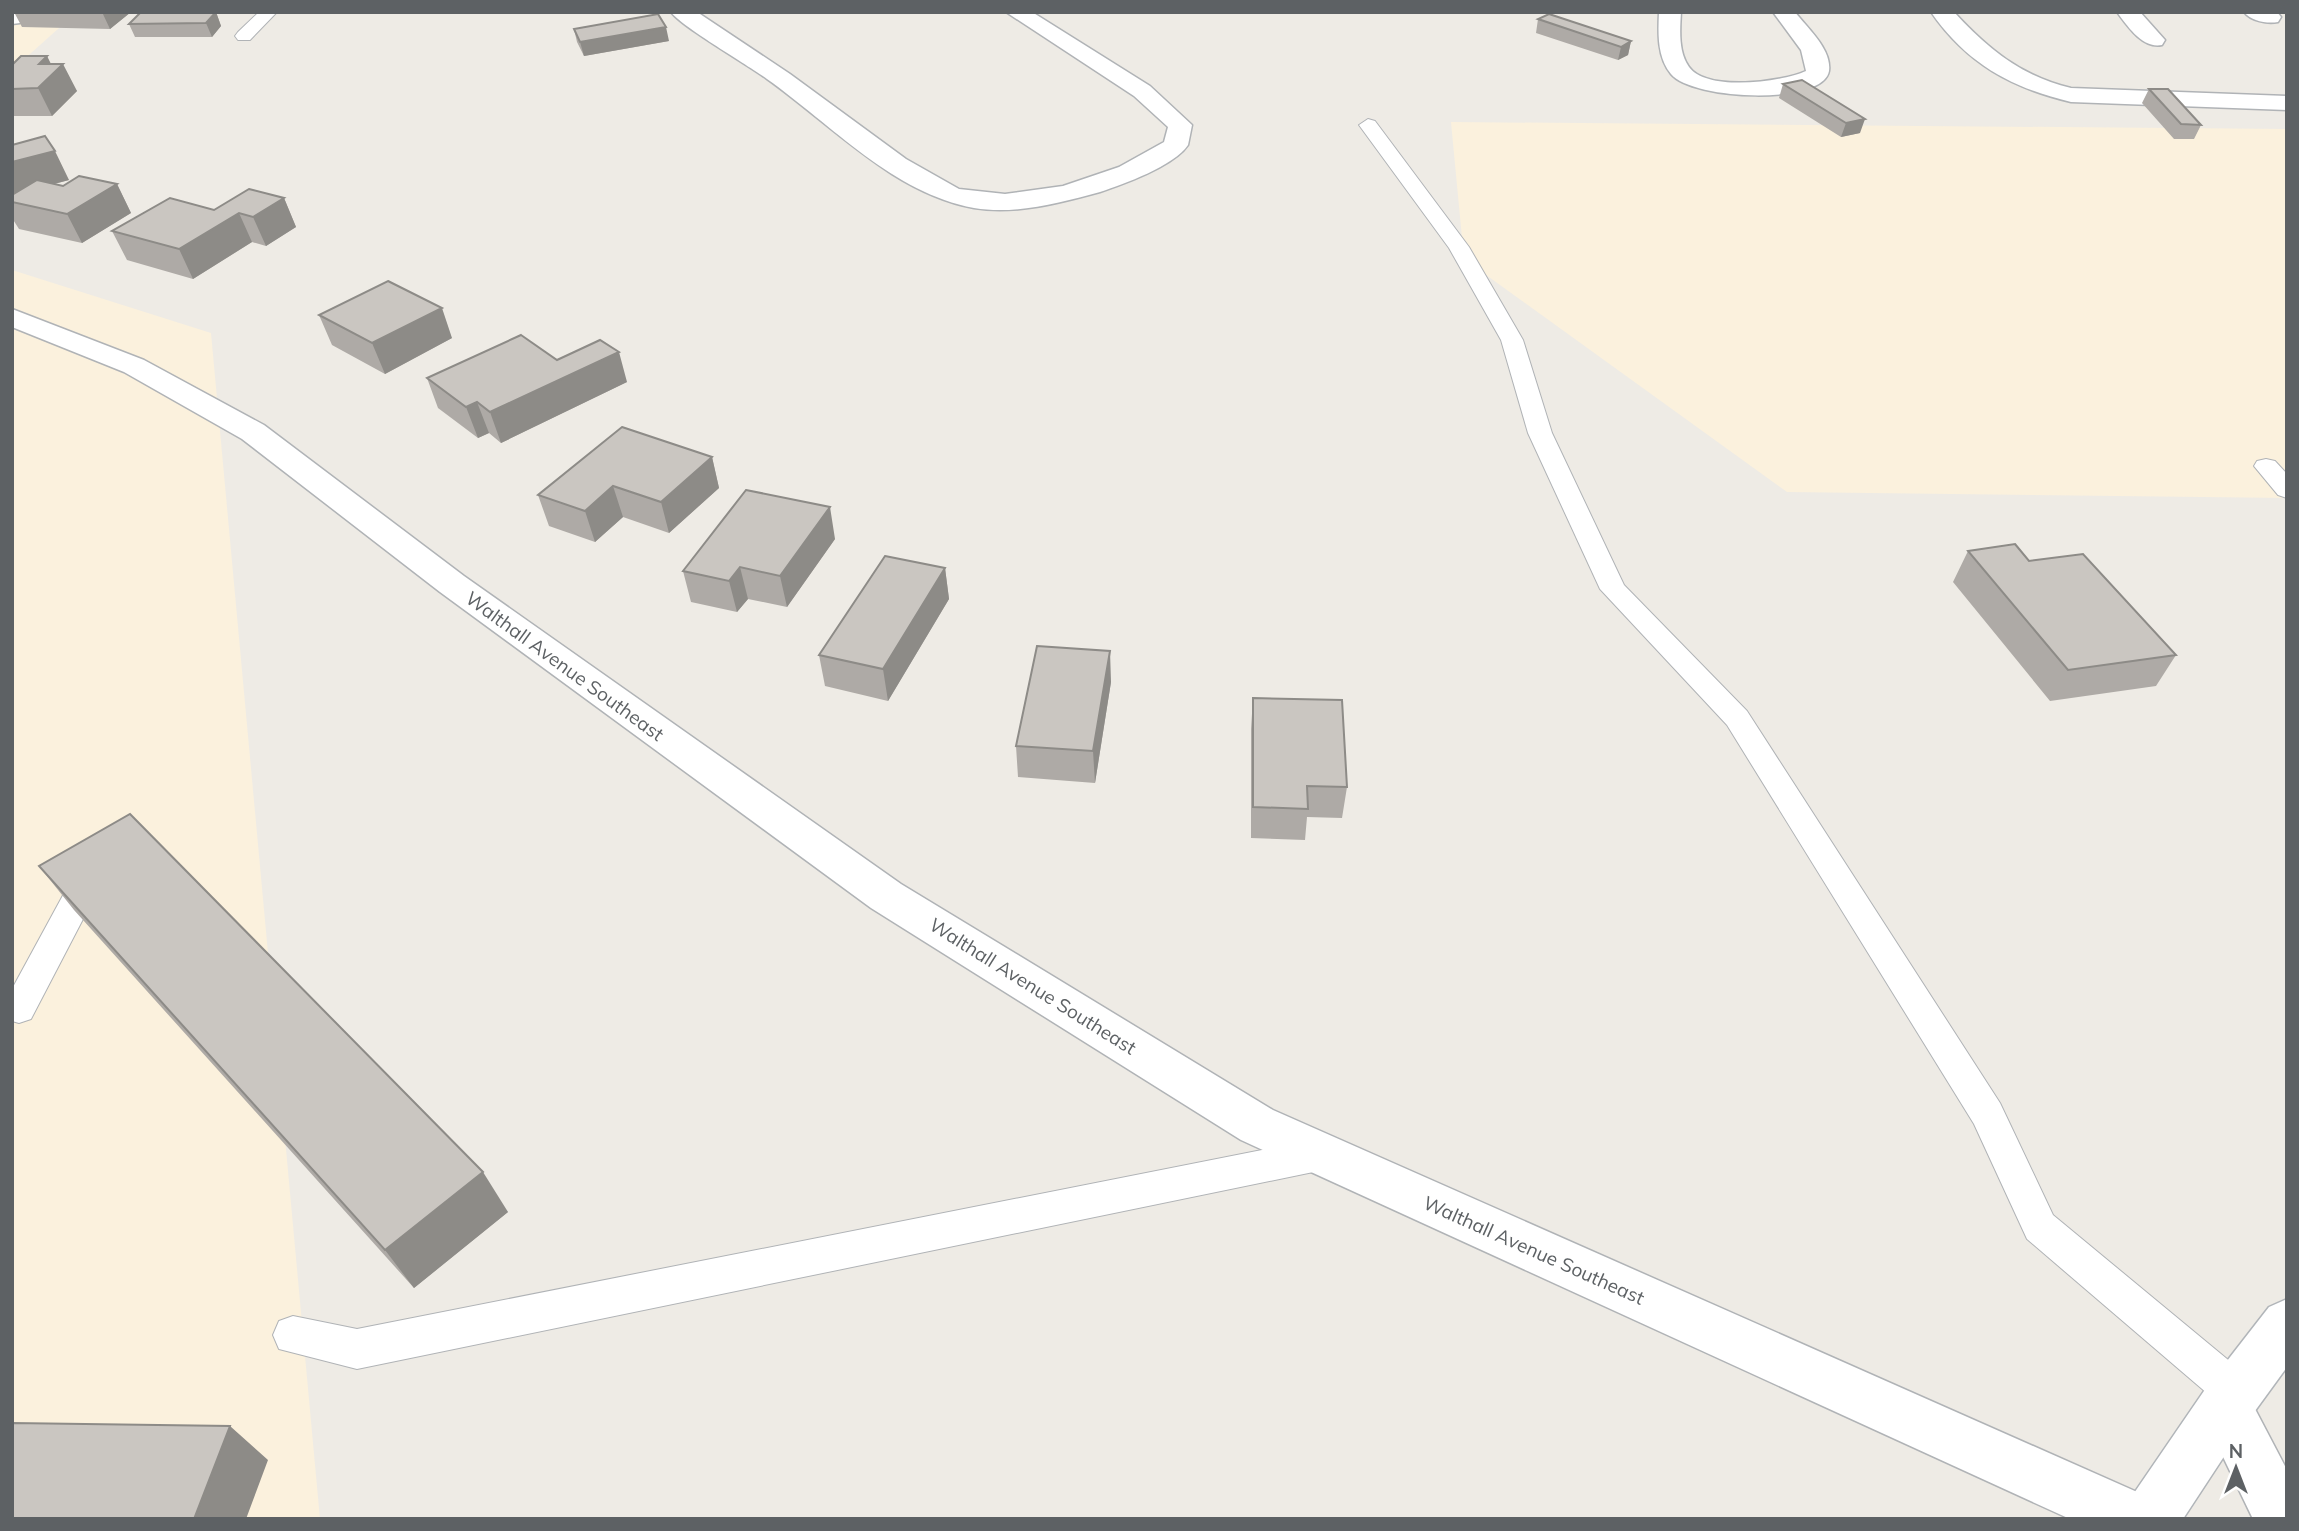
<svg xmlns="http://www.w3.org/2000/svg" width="2299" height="1531" font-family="Mulish,sans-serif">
<rect width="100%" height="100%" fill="#eeebe5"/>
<path fill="#fbf1dd" d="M12,12H77L12,70Z
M1451,122L2287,129V498L1787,492L1464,259Z
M12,270L211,333L320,1519H12Z"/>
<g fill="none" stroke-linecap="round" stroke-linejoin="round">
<defs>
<path id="service" d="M259,12H277L250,40H238L235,36L238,32Z
M1368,119L1375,121L1469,247L1523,340L1552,433L1624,585L1747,711L2000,1103L2053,1215L2250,1378L2256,1392L2250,1406L2236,1412L2222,1406L2027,1239L1974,1124L1727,725L1600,589L1528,433L1501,340L1449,248L1359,125Z
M2266,459L2275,461L2287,474V498L2278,495L2254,466L2257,461Z
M91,861L102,864L107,873L31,1019L19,1023L12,1021V989L80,864Z
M1323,1138L1336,1142L1341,1154L1336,1166L1323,1170L357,1369L279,1349L273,1335L279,1321L293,1316L357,1329Z"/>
<path id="minor" d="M12,12H32L20,23L12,24Z
M671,12H697L790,74L906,159L959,189L1005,194L1063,186L1119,167L1164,142L1168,127L1134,96L1006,12H1032L1150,86L1192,125L1188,145C1174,166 1124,184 1100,192C1060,203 1015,215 974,208C893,193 832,125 767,79C748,65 682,27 671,12Z
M1659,12H1681C1680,29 1678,52 1689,67C1707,92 1782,82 1806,71L1801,50L1773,12H1795C1807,28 1832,49 1829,71C1823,106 1692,100 1671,74C1657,57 1658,33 1659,12Z
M1931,12H1954C1988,49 2021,76 2071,88L2287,96V110L2071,102C2012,88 1967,64 1931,12Z
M2117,12H2140L2165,40L2162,45C2143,49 2128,27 2117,12Z
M2244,12H2277L2281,17L2278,22C2267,24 2251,21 2244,12Z
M12,309L144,360L264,425L464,576L901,884L1273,1110L2153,1499L2161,1519H2070L1241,1140L871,908L440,592L242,439L124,372L12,327Z
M2225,1381L2244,1388L2287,1470V1519H2253L2199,1407L2206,1388Z"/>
<path id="secondary" d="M2287,1299V1367L2244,1426L2183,1519H2122L2130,1499L2206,1388L2269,1307Z"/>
</defs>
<use href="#service" stroke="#b0b3b6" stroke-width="2"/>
<use href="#minor" stroke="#b0b3b6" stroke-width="3"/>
<use href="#secondary" stroke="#b1b5b9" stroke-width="3"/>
<use href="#service" fill="#fff" fill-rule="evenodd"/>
<use href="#minor" fill="#fff" fill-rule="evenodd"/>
<use href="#secondary" fill="#fff" fill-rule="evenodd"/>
</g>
<path fill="#aeaaa6" d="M14,12H131L110,29L22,27Z
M216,12L221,26L212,37H135L129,24Z
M1538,19L1631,41L1628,55L1618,60L1536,33Z
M574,29L669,41L584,56L577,42Z
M47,56L50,64L77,91L52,116H12V65Z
M1802,80L1860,133L1841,137L1779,98L1783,84Z
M2149,89L2201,125L2194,139H2174L2142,103Z
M12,145L69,180L54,184L63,186L117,184L131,213L82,243L19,229L12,218Z
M284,198L296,227L266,246L252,242L193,279L127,260L112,231Z
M319,315L452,338L385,374L332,345Z
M557,360L627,382L501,443L489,433L478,438L438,408L427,378Z
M712,457L719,488L669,533L623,517L595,542L549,526L538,495Z
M835,539L787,607L748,599L737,612L691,602L683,571Z
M1968,551L2029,561L2176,655L2156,686L2050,701L1953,582Z
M945,568L949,599L888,701L825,686L819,655Z
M1111,682L1095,783L1018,777L1016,746Z
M1253,698L1347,787L1342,818L1307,817L1305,840L1251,838V729Z
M39,866L508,1212L414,1288L74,910Z"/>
<path fill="#8d8b87" d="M102,12H131L110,29Z
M216,12L221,26L212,37L206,23Z
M666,27L669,41L584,56L580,42Z
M1631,41L1628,55L1618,60L1621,47Z
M47,56L55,72L63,64L77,91L52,116L38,88L39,64Z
M1865,119L1860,133L1841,137L1846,123Z
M55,151L69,180L12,195V162Z
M117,184L131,213L82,243L67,214Z
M284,198L296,227L266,246L253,217Z
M239,213L252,242L193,279L179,249Z
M442,308L452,338L385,374L372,343Z
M619,352L627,382L501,443L490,412Z
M477,402L489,433L478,438L466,407Z
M712,457L719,488L669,533L661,502Z
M613,486L623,517L595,542L585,511Z
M830,507L835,539L787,607L780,576Z
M740,567L748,599L737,612L729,581Z
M945,568L949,599L888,701L883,669Z
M1110,651L1111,682L1095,783L1093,751Z
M483,1172L508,1212L414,1288L385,1250Z
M230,1426L268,1460L246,1519H194Z"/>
<path fill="#cac6c1" stroke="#8d8b87" stroke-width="2" d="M216,12L206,23L129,24L140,13Z
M658,14L666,27L580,42L574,29Z
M1549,14L1631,41L1621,47L1538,19Z
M21,56H47L39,64H63L38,88L12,89V65Z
M1802,80L1865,119L1846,123L1783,84Z
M2149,89H2168L2201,125L2181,124Z
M45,136L55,151L12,162V145Z
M79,176L117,184L67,214L12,202V195L37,180L63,186Z
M249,189L284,198L253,217L239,213L179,249L112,231L170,198L214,210Z
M388,281L442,308L372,343L319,315Z
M521,335L557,360L600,340L619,352L490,412L477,402L466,407L427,378Z
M622,427L712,457L661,502L613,486L585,511L538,495Z
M746,490L830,507L780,576L740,567L729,581L683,571Z
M2015,544L2029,561L2083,554L2176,655L2068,670L1968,551Z
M885,556L945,568L883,669L819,655Z
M1037,646L1110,651L1093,751L1016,746Z
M1253,698L1342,700L1347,787L1307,786L1308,809L1253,807Z
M130,814L483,1172L385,1250L39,866Z
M12,1423L230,1426L194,1519H12Z"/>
<g text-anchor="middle" stroke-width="5" stroke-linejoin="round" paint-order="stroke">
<g font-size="19" fill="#5d6164" stroke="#fff">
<text transform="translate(565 666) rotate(36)" y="7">Walthall Avenue Southeast</text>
<text transform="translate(1033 986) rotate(32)" y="7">Walthall Avenue Southeast</text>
<text transform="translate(1534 1250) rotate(24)" y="7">Walthall Avenue Southeast</text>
</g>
</g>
<rect width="2299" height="1531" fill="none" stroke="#5d6164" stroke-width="28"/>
<g transform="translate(2236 1468)" stroke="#ffffff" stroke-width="5" paint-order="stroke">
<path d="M0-5L12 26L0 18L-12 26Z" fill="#5d6164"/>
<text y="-10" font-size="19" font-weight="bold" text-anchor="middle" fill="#5d6164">N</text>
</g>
</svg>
